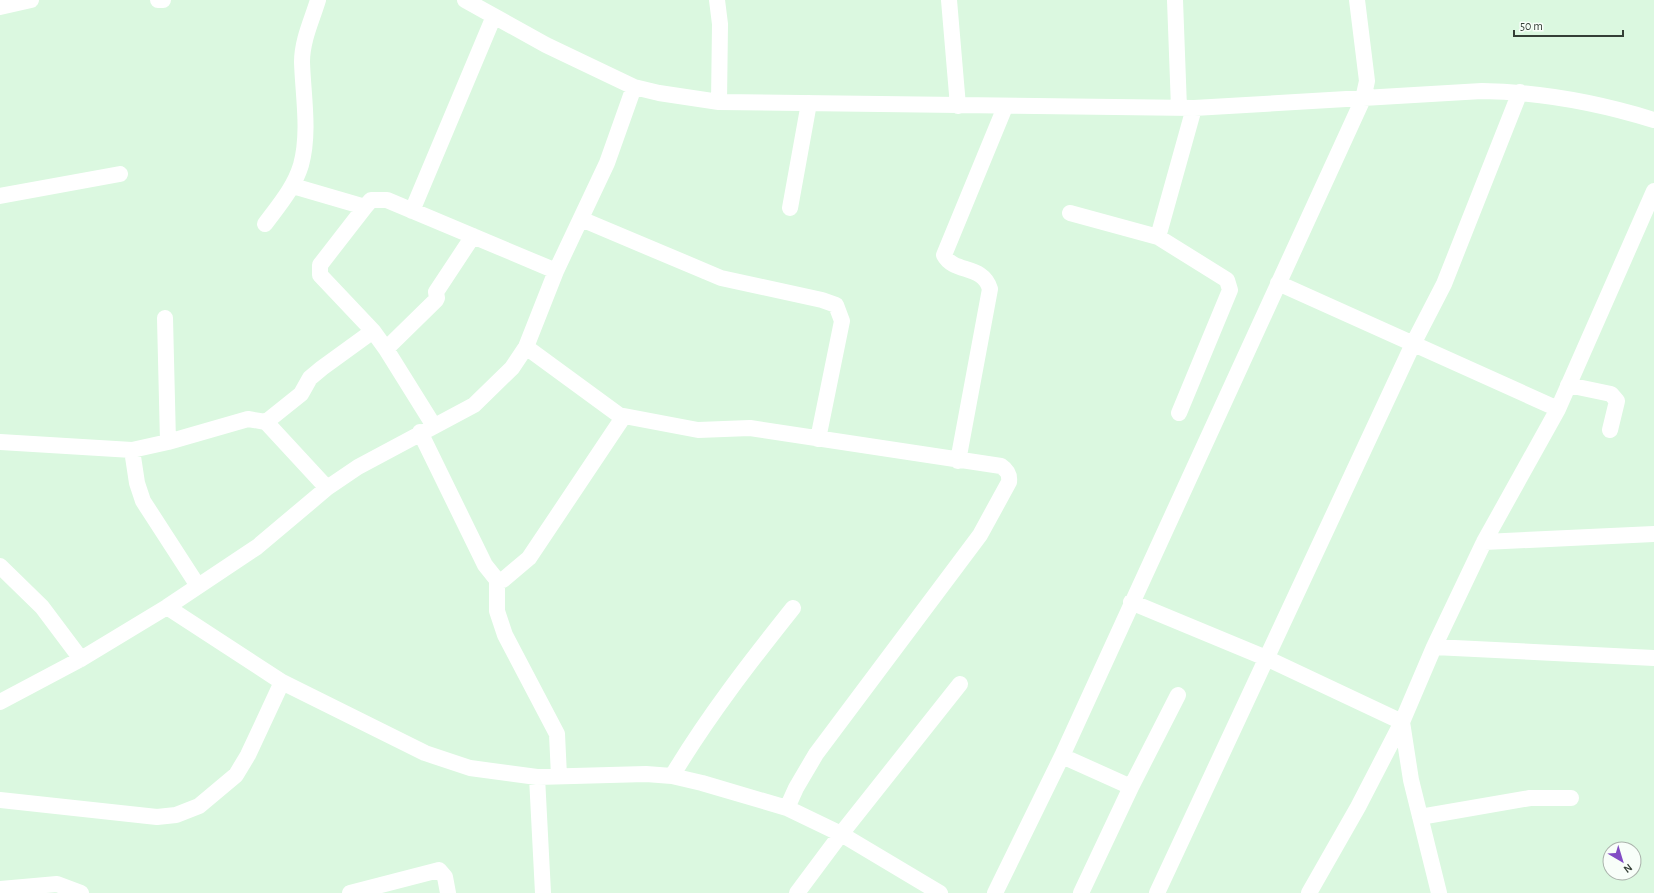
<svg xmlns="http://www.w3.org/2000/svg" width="1654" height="893" font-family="'Alegreya Sans',sans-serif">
<rect width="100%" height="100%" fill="#dbf8e0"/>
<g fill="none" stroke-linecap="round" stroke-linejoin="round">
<path stroke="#fff" stroke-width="16" d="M158,0H163
M465,0L546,45L634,87L659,93L719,102L1194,108L1482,91C1540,92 1599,103 1654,120
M717,0L720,24L719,102
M949,0L958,106
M1175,0L1179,108
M0,7L31,0
M293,186L365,207
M0,196L120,174
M790,208L809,103
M412,211L494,16
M1070,213L1158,237L1227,280L1230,290L1179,413
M581,219L721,278L822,300L836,305L842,321L818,439
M265,224C279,205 294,188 301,165C310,132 303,95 302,62C302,40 312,20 318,0
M1158,237L1194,108
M1278,283L1558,409
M165,318L168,442
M526,347L623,418
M386,349L436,300L437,298L436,292L473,236
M1568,385L1611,394L1617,401L1610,430
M266,422L301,394L310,378L322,368L373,331
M434,426L386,349L373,331L320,275V265L365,207L371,200H387L556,271
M420,432L485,565L497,580H503L529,558L624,416L698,430L750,428L1001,466C1007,470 1010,474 1009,482L980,535L816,754L796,788L787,808
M0,442L132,450L168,442L248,419L266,422L327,488
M132,450L137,483L143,501L198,586
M958,461L990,289C983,264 954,274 944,255L1005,107
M1484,542L1654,534
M0,566L42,607L81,659
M497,580V611L505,635L557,734L559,776
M1131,602L1266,658L1402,722L1358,807L1309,893
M167,607L282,682L425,753L470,768L537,777L646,774L672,776L702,783L787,808L841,834L940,893
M1434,647L1654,658
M0,702L81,659L167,607L257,547L327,488L358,467L474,405L512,368L526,347L556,271L607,163L634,87
M1062,756L1131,787
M672,776C708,716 750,662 793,608
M537,777L543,893
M0,800L157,817L176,815L199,806L236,775L248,755L282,682
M1420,817L1530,798H1571
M0,889L57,884L81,893
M350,893L439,870L445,877L448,893
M797,893L841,834L960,684
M995,893L1062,756L1363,99L1367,81L1357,0
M1081,893L1131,787L1178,695
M1157,893L1413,344L1444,284L1520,92
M1439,893L1411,780L1402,722L1434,647L1484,542L1558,409L1654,191"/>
</g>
<g transform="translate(1622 861) rotate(142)"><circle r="19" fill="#f8fef9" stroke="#aab2ab"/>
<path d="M0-3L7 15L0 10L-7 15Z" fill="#824cc4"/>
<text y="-6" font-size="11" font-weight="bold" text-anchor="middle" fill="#343f36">N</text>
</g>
<path d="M1514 30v6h109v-6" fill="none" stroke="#343f36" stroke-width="2"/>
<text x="1520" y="30" font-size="12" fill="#343f36" stroke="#f8fef9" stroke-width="3" paint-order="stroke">50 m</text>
</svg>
